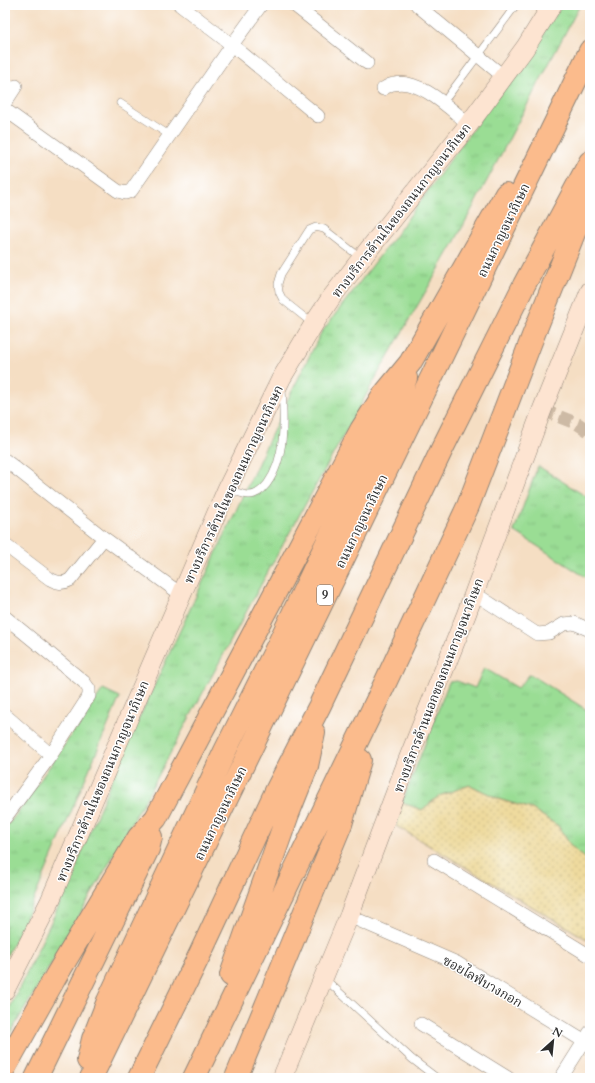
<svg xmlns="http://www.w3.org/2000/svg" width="595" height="1083" font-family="Cardo,'Noto Serif Thai',serif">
<defs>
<pattern id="grass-tufts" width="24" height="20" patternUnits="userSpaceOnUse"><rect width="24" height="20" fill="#9add94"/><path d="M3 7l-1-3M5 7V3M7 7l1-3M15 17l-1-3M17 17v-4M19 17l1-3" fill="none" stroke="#85be80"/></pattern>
<pattern id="sand-dots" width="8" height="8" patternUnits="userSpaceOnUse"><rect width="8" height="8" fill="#eeda9e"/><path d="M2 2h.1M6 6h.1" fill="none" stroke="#cb8" stroke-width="1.8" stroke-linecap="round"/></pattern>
</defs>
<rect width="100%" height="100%" fill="#fff"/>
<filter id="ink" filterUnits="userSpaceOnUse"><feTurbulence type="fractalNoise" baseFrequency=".025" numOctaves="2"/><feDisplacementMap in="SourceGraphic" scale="8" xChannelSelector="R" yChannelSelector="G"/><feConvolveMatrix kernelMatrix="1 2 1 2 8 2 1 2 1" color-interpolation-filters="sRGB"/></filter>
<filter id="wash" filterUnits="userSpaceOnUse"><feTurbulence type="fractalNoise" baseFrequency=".012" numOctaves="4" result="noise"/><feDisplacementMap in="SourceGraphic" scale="16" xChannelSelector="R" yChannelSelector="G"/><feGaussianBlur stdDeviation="0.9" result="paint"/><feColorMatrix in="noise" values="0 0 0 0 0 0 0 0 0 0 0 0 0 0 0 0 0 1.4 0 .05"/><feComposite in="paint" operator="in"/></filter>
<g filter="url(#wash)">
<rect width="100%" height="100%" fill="#f5dec3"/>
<path fill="url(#grass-tufts)" stroke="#628460" d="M563,5H580L454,243L380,370L271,566L150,791L66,939L5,1042V1018L62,899L121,757L288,399L321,333L395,236Z
M538,466L590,499V580L514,531Z
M484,668L518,688L530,674L590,712V859H586L571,846L558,826L532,809L501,800L470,785L439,796L422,810L402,803L449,682L457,681L475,688Z
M103,689L120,697L25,920L5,959V828L16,815Z"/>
<path fill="url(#sand-dots)" stroke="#8c8264" d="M470,785L501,800L532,809L558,826L571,846L586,859H590V941L396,826L402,803L422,810L439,796Z"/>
</g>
<g filter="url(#ink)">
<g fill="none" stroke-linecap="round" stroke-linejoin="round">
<path stroke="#cdbaa5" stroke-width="13" stroke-dasharray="13 6" stroke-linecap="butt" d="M542,410L578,424L590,432"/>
<defs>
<path id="service" d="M448,96L516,5
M120,103L169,135
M313,324L283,300L279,292L278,284L281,274L309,230L316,227L324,229L361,258
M229,490C235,491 243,495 249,495C257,495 263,489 267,484C286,458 284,420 282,389
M324,978L412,1059L437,1078"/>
<path id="minor" d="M180,5L232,45L318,116
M294,5L367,63
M417,5L504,77
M383,89C386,87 391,84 394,84C420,78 451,110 469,124
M5,103L16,86
M5,109L7,111L118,191L125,193L131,191L232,45L261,5
M5,460L104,538L182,595
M5,545L50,579C58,583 62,584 70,580L104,538
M474,593L537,634L549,633L564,624L574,623L590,630
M5,617L84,682L89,689V696L51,755L5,818
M5,715L51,755
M434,860L590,956
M349,916L457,963L590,1045
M421,1024L508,1078
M561,1078L590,1032"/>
<path id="secondary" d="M5,990L50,901L227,489L281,379L315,322L331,298L361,259L469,124L525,48L552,5
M282,1078L349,916L407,762L466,615L542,410L590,291"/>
<path id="motorway" d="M231,975L288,814L307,766L314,733
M88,1060L93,1039L108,1001L225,751L279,643L329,538L393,412L406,378
M5,1067L56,976L139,837L156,818L361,430L382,397L410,363L506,194
M36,1078L148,849L151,837
M91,1078L590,51
M139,1078L200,954L277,789L319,707L442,449L524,285L590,162
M194,1078L379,696L468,506L533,336L590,193
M236,1078L341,824L360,760"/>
</defs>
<use href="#service" stroke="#908477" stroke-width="8"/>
<use href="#minor" stroke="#908477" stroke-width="14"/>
<use href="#secondary" stroke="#908477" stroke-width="20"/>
<use href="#motorway" stroke="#908477" stroke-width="24"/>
<use href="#service" stroke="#fff" stroke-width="7"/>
<use href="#minor" stroke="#fff" stroke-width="13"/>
<use href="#secondary" stroke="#fde4d1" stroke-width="19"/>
<use href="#motorway" stroke="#fbbb8c" stroke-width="22"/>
</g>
</g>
<g text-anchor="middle" stroke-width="3" stroke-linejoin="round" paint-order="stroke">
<rect fill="#fff" stroke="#6b6b6b" stroke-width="1" x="317" y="585" width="16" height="20" rx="3"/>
<g font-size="12" font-weight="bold" fill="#2b2b2b">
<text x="325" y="599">9</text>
</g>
<g font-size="13" fill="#2b2b2b" stroke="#fff">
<text transform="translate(401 210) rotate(-52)" y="5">ทางบริการด้านในของถนนกาญจนาภิเษก</text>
<text transform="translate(503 230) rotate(-64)" y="5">ถนนกาญจนาภิเษก</text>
<text transform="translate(233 484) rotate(-65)" y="5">ทางบริการด้านในของถนนกาญจนาภิเษก</text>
<text transform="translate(361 521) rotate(-64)" y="5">ถนนกาญจนาภิเษก</text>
<text transform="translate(438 685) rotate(-69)" y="5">ทางบริการด้านนอกของถนนกาญจนาภิเษก</text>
<text transform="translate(102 781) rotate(-67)" y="5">ทางบริการด้านในของถนนกาญจนาภิเษก</text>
<text transform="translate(220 813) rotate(-64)" y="5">ถนนกาญจนาภิเษก</text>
<text transform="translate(483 981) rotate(30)" y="5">ซอยไลฟ์บางกอก</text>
</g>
</g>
<rect width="595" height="1083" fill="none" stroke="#fff" stroke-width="20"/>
<g transform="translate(553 1041) rotate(27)" stroke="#ffffff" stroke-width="3" paint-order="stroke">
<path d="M0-3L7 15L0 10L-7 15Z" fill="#2b2b2b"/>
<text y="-6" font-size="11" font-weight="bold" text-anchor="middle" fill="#2b2b2b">N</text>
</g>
</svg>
